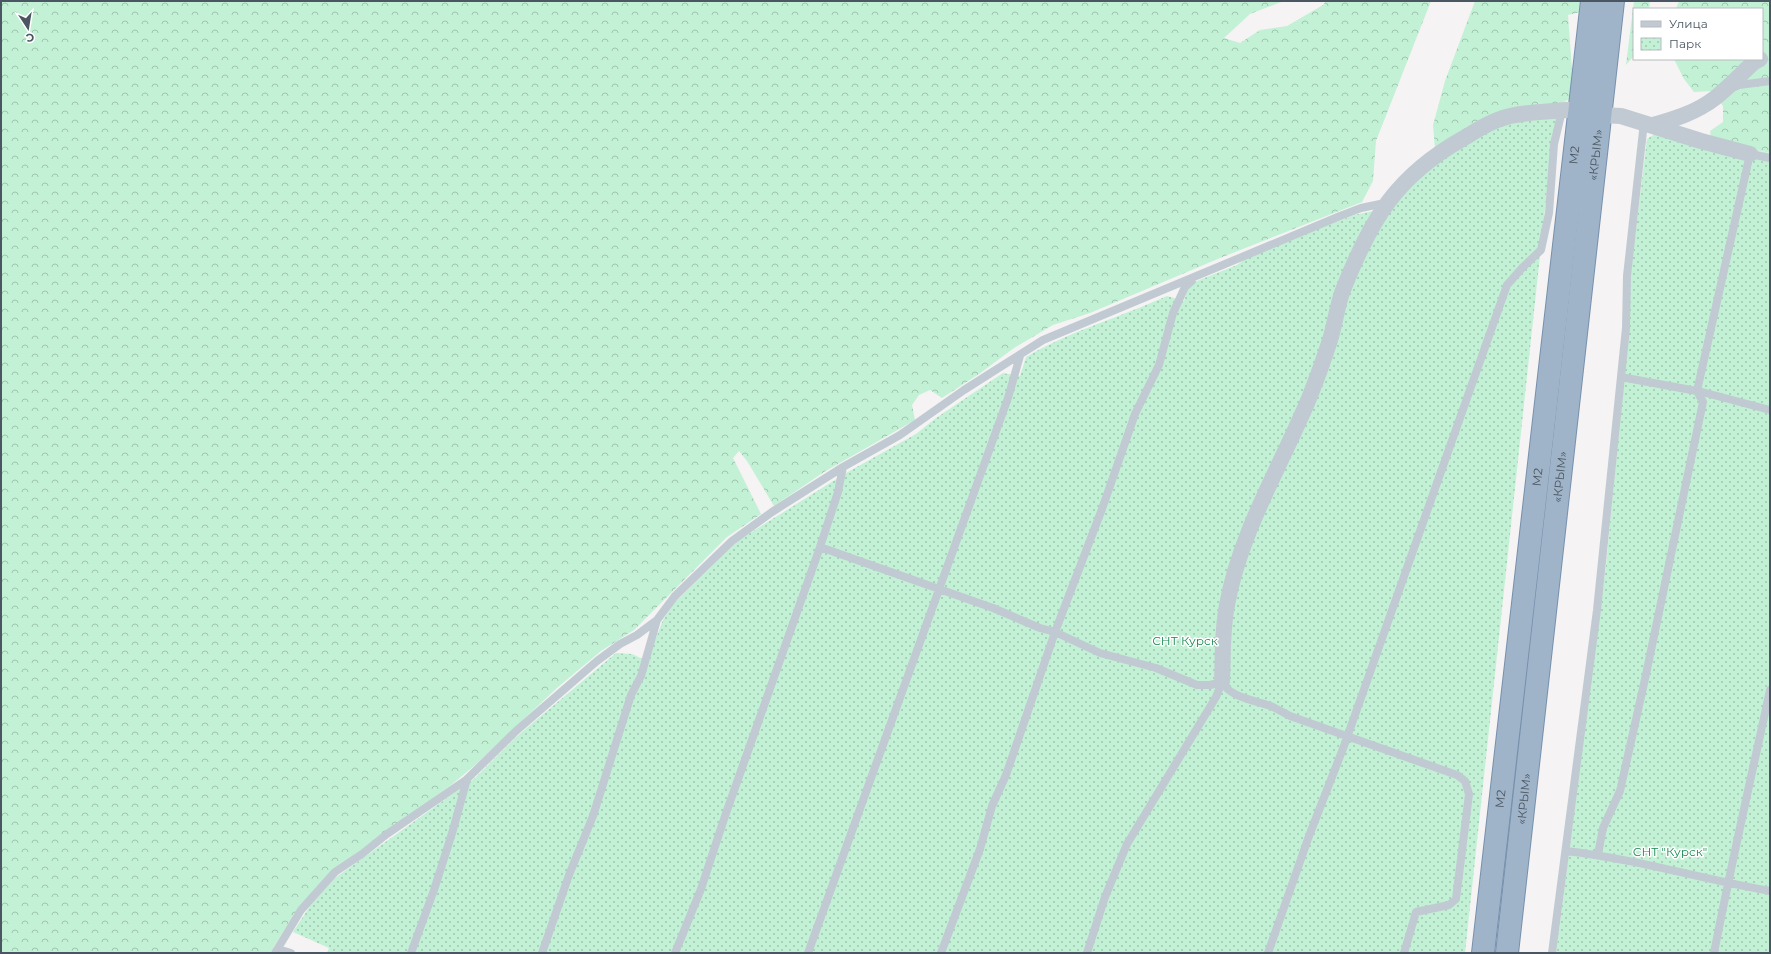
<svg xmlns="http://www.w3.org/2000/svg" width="1771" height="954" font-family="Montserrat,sans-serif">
<defs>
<pattern id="forest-crowns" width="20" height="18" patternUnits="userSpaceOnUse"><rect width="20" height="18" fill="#c3f1d5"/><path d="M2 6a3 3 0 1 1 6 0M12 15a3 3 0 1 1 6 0" fill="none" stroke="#a0c6b0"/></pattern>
<pattern id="park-dots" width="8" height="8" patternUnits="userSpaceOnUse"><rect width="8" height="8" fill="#c3f1d5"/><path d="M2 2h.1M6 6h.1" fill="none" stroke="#a0c6b0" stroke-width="1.8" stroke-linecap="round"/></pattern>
</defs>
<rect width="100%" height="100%" fill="#f5f3f3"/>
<path fill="url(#forest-crowns)" d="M1,1H1284L1250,14L1224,38L1240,43L1260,30L1287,26L1323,5L1326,1H1431L1376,141L1373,181L1362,202L1220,258L1090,313L1053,325L1014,348L979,374L942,398L930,390L919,395L912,405L915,420L824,472L774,506L747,461L739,451L733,458L761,514L727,537L634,630L601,651L558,687L474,766L451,785L333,871L294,914L270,953H1Z
M1475,1H1586L1585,11L1568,15L1574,96L1561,104L1435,149L1433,125L1445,81Z
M1634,1H1650L1649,9H1634V56L1626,65Z
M1679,1H1770V153L1711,139L1710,131L1723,122V106L1712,91L1694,92L1684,79L1674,59H1762V9H1676Z"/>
<path fill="url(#park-dots)" d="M1557,114L1552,144L1465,953H327L329,948L293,932L310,906L335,878L475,778L516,737L616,653L632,654L647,661L663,620L675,602L739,540L846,473L916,434L936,418L1003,373L1020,376L1026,357C1070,331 1121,317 1167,296L1184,301L1188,287L1197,281L1237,265L1245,259L1283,242L1354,215L1387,208L1410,181L1495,125Z
M1667,126L1745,148L1770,153V953H1556L1606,565L1625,369L1630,279L1647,139Z"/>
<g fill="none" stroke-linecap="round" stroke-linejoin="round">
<defs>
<g id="trunk">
<path id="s1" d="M1483,953L1592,1"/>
<path id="s2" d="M1507,953L1613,1"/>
</g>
</defs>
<use href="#trunk" stroke="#7690ad" stroke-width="24"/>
<path stroke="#c1cad2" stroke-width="8" d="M1732,88L1739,85L1770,81
M1621,377L1702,392L1770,410
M1222,682L1210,685H1197L1156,668L1100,653L1055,632L1040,628L993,608L820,547L838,492L843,467L900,435L964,390L1043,340L1340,216L1361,208L1385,203
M1222,682C1231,699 1257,700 1273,707C1279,710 1284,713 1290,716L1457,775L1465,781L1469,794L1456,899L1449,905L1416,912L1404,953
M1566,851C1635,859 1702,879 1770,891
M1598,854L1603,828L1620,791L1645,679L1703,402L1697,391L1750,154L1770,158
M278,949L291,953
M275,953L301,910L335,872L362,854L387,834L466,780L516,731L597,661L620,644L637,635L657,620L675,596L732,541L772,512L843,467
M411,953L434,890L453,830L467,779
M542,953L569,875L593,816L631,695L641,676L657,620
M675,953L701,889L724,819L820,547
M808,953L1008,398L1020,356
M941,953L980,849L992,806L1006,775L1055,632L1102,509L1135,414L1159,365L1173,313L1185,287L1192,281
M1087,953L1105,897L1127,844L1216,697L1222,682
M1268,953L1309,836L1344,746L1507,285L1523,267L1541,250L1549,213L1554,144L1562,111
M1552,953L1597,610L1626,328L1627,276L1644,122
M1714,953C1731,865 1751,778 1770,690"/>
<path stroke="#c1cad2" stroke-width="16" d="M1600,115L1621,116L1701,141L1750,154
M1653,125C1675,119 1697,112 1715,98C1729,87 1741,74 1754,62L1760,59
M1222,682C1223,657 1222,630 1227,605C1240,532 1282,464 1310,396C1317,378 1324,359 1330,340C1335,324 1337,306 1343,290C1371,219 1396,176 1464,138C1479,129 1493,120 1510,116C1533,111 1557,111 1580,109"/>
<use href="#trunk" stroke="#9fb4c9" stroke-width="22"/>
</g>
<g text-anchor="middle" stroke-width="3" stroke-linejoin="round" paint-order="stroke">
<g font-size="12" fill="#4a5661" stroke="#fff">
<text dy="4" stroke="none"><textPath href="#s1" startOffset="803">М2</textPath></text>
<text dy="4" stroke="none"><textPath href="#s2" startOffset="803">«КРЫМ»</textPath></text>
<text dy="4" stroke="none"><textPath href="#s1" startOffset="479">М2</textPath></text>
<text dy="4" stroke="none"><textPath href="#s2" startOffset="479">«КРЫМ»</textPath></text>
<text dy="4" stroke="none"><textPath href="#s1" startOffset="155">М2</textPath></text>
<text dy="4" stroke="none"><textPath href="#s2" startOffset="155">«КРЫМ»</textPath></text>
</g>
<g font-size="12" fill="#17864f" stroke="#fff">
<text x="1185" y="645">СНТ Курск</text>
<text x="1670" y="856">СНТ "Курск"</text>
</g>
</g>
<rect width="1771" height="954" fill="none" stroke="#4a5661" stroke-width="4"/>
<rect x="1633" y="8" width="130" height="52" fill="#ffffff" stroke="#b7bbc0"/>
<rect x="1641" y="21" width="20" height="6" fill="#c1cad2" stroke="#b7bbc0"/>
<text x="1669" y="28" font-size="12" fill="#4a5661">Улица</text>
<rect x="1641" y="38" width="20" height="12" fill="url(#park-dots)" stroke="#b7bbc0"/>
<text x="1669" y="48" font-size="12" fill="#4a5661">Парк</text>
<g transform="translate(28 28) rotate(168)" stroke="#ffffff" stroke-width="3" paint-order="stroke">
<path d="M0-3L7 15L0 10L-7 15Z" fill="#4a5661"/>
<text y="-6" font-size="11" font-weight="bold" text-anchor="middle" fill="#4a5661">С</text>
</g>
</svg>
